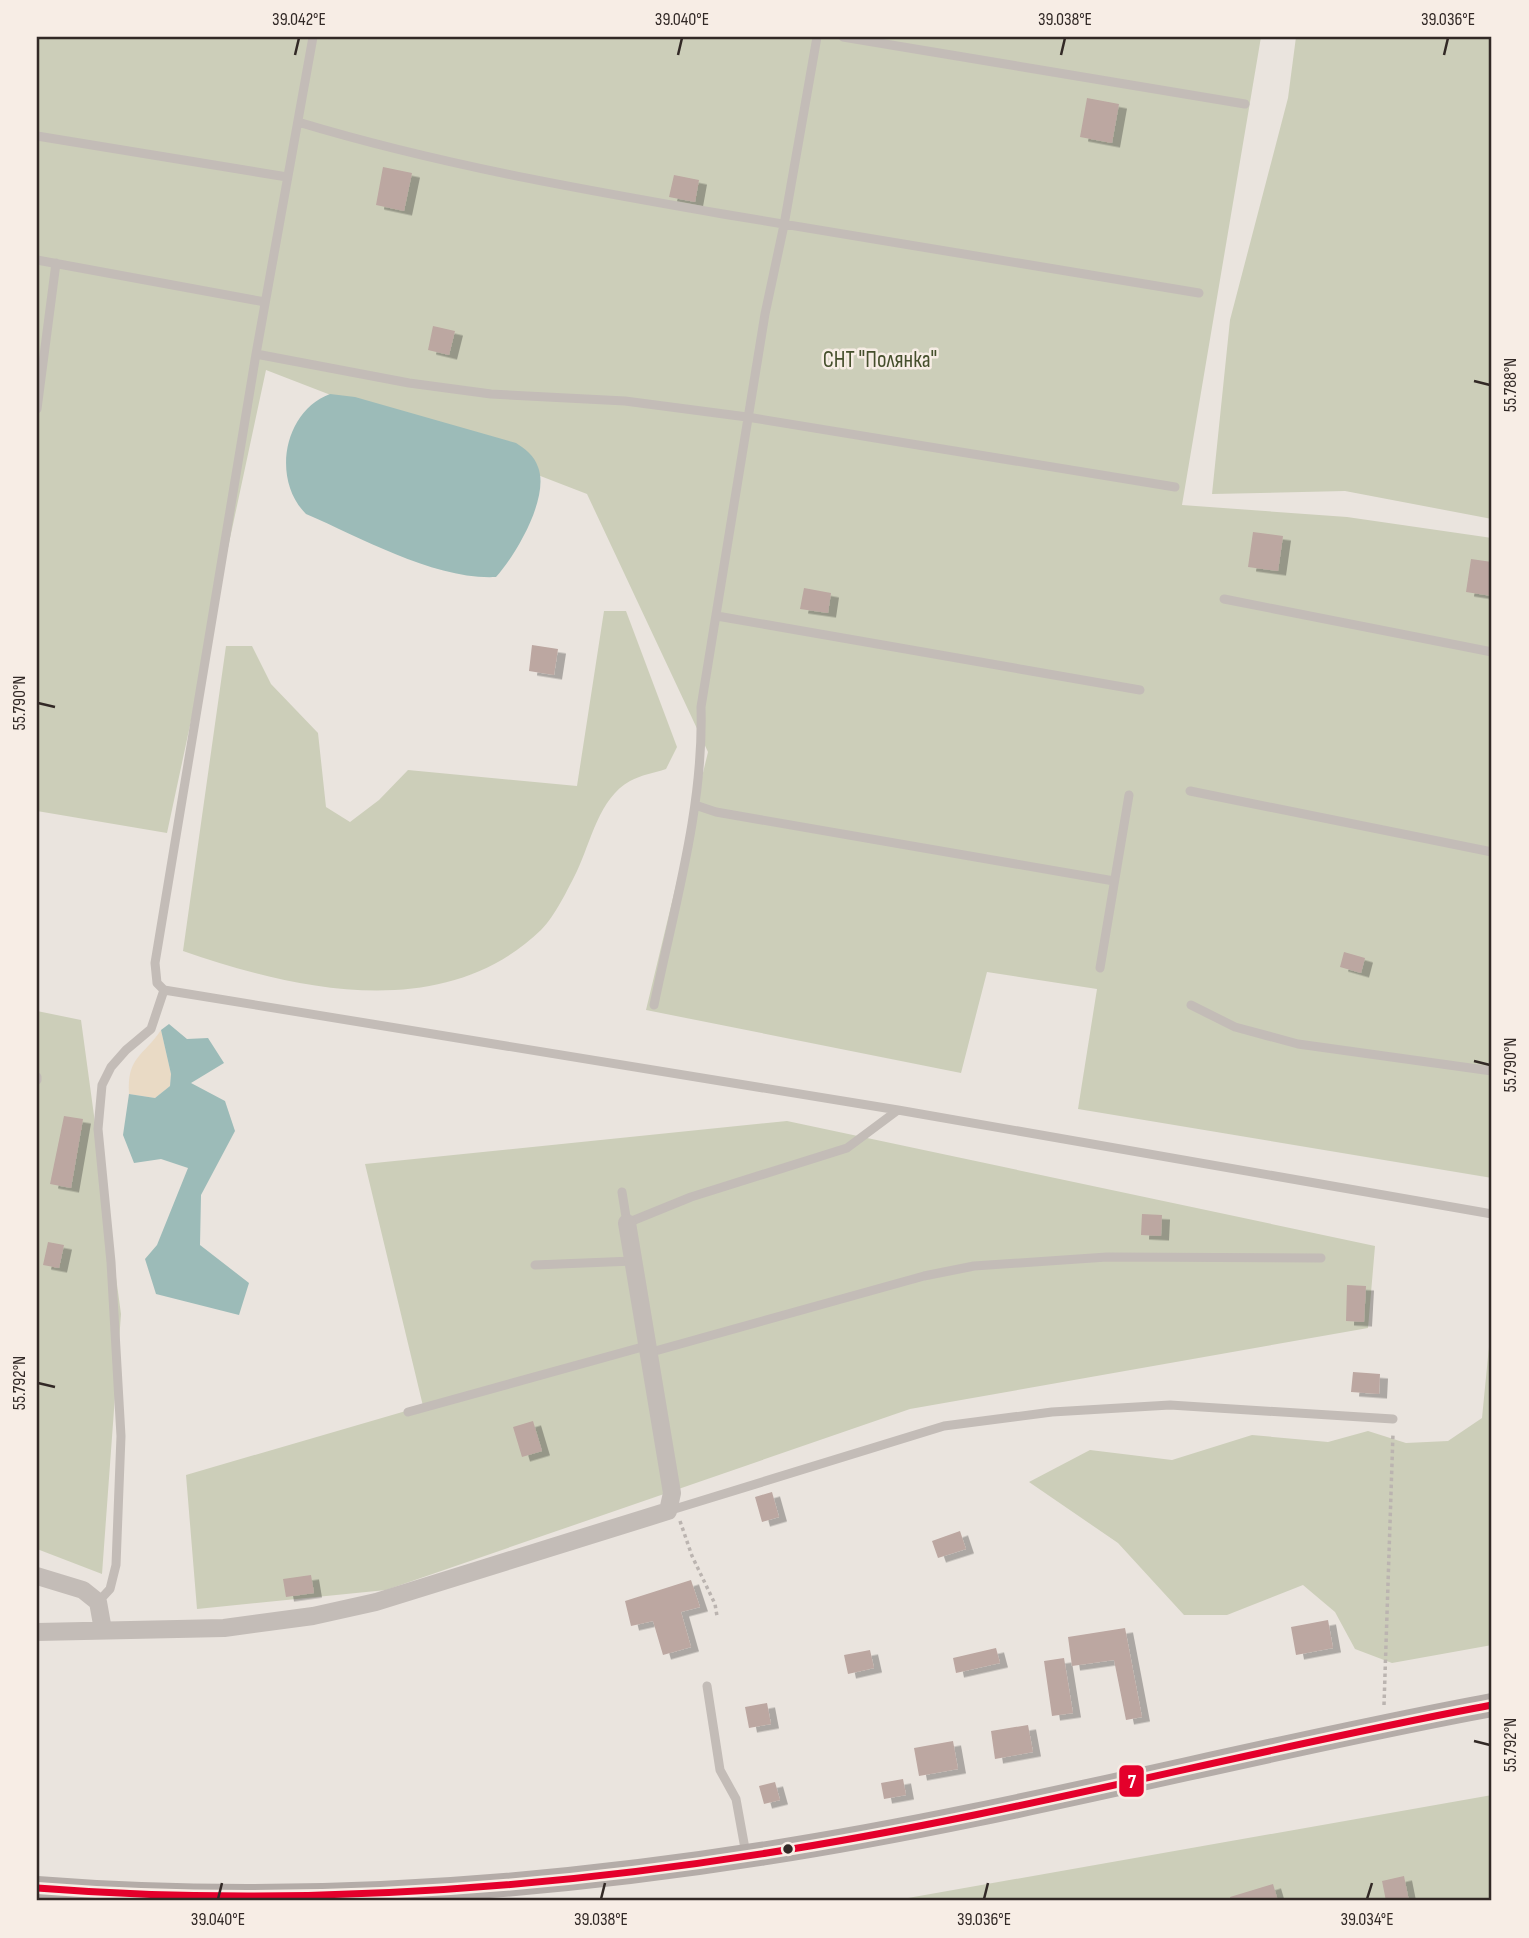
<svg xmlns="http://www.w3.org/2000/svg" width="1529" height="1938" font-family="'Sofia Sans Condensed',sans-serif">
<defs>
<filter id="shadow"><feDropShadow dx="8" dy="4.5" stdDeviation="0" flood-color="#0004"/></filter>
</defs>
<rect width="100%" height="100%" fill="#eae4de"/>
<path fill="#ccceb9" d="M37,37H1261L1182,505L1347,517L1492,538V1178L1078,1109L1097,989L987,972L961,1073L646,1010L708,752L587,494L266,370L167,833L37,811Z
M1296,37H1492V519L1345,491L1212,494L1230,320L1288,98Z
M604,611H626L677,747L666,769C654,773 641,775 630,781C599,798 591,842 577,871C568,889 555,916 541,930C444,1024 296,990 183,951L226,646H252L271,684L318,733L326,807L350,822L379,800L408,770L577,786Z
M37,1011L81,1020L121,1314L102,1574L37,1549Z
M787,1121L1375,1246L1368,1328L910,1409L386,1590L197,1609L186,1475L423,1406L365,1164Z
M1492,1316V1645L1392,1663L1355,1649L1335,1612L1303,1585L1227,1615H1184L1118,1543L1029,1482L1090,1450L1172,1460L1252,1435L1328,1442L1368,1431L1406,1443L1448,1441L1482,1418Z
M1492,1795V1901H891Z"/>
<path fill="#e9dac5" d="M161,1030L171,1074L170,1086L155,1098L129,1094C127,1056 143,1057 161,1030Z"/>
<path fill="#9cbbb8" d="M330,394L355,397L516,443C525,449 534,455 538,467C550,497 516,555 496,577C435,580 362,538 306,514C271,479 284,411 330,394Z
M169,1024L187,1039L208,1038L224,1063L191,1083L225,1101L235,1131L201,1195L200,1245L249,1283L239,1315L156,1294L145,1259L157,1245L188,1168L161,1159L134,1163L123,1135L129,1094L155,1098L170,1086L171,1074L161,1030Z"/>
<path fill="#bca7a1" filter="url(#shadow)" d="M1087,98L1119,104L1112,143L1080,137Z
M383,167L412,173L404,211L376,205Z
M674,175L699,180L695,202L669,197Z
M433,326L455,331L449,355L428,350Z
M1253,532L1283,536L1278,571L1248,567Z
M1471,559L1492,562V596L1466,592Z
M804,588L831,593L828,613L800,609Z
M532,645L558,649L554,675L529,671Z
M1344,952L1365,958L1361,973L1340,967Z
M64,1116L83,1119L71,1188L50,1184Z
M1142,1214L1162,1215L1161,1236L1141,1235Z
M48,1242L64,1245L59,1268L43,1265Z
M1347,1285L1366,1286L1364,1322L1346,1321Z
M1353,1372L1380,1374L1379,1394L1351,1392Z
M533,1421L542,1451L522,1457L513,1427Z
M772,1492L779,1517L762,1522L755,1497Z
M960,1531L966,1549L938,1558L932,1541Z
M311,1575L314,1593L286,1597L283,1579Z
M691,1580L700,1607L681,1612L691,1647L663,1655L653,1621L631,1626L625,1601Z
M1328,1620L1333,1648L1296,1655L1291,1627Z
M1125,1628L1142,1717L1126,1720L1114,1660L1072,1666L1068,1637Z
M996,1648L1000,1663L956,1673L953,1658Z
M870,1650L874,1668L848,1674L844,1655Z
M1064,1658L1073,1713L1052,1716L1044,1661Z
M767,1703L771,1724L749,1728L745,1707Z
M1028,1725L1033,1752L995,1759L991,1731Z
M953,1741L958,1769L919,1776L914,1748Z
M903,1779L906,1795L884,1799L881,1783Z
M775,1782L780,1800L764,1804L759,1786Z
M1404,1876L1409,1901H1386L1382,1881Z
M1273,1884L1278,1901H1231L1230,1897Z"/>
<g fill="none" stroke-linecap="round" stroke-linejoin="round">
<path stroke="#bbb4b0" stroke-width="3.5" stroke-dasharray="3.5 3.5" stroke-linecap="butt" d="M680,1521L692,1556L715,1604L717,1616
M1384,1705L1393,1433"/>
<path stroke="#c3bcb7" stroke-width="9" d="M313,37L256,354L155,963L157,983L164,990L898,1110L1492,1214
M843,37L1245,104
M298,122C437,164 579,189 723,214C881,241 1040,267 1199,293
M37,136L287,177
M37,260L265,302
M256,354L409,383L491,394L625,401L747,417L1175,487
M37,409L56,263
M1224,599L1492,652
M717,616L1140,690
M1190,791L1492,852
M695,805L716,812L1114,881
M1100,968L1129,795
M654,1005C674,907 704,807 701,707L765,314L784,225L817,37
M1191,1005L1235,1027L1298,1044L1492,1071
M37,1080V1077
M622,1192L627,1223L691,1197L847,1148L898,1110
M535,1265L633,1261
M648,1353L924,1276L974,1266L1107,1257L1321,1258
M408,1412L646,1346
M668,1511L944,1426L1052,1412L1170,1405L1393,1419
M98,1602L110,1589L116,1565L121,1436L111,1262L98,1129L102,1085L111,1067L126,1050L151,1029L164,990
M707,1686L720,1770L736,1799L746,1854"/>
<path stroke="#c3bcb7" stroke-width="18" d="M37,1576L83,1590L98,1602L103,1630
M37,1632L224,1628L313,1616L376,1602L668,1511L672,1493L627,1223"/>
<path stroke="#b4aca8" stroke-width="24" d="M37,1888C280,1907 527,1891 767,1853C1011,1815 1250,1750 1492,1705"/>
<defs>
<path id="bus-1" d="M37,1888C280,1907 527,1891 767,1853C1011,1815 1250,1750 1492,1705"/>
</defs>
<use href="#bus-1" stroke="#f7ede5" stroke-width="12"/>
<use href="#bus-1" stroke="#e4002b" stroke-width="7"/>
</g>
<path fill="none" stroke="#322926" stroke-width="2.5" d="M295,55L299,38M678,55L682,38M1061,55L1065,38M1444,55L1448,38M1474,381L1490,385M38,703L55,707M1474,1061L1490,1065M38,1383L55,1387M1474,1741L1490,1745M218,1899L222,1883M601,1899L605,1883M984,1899L988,1883M1367,1899L1372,1883"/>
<circle fill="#322926" stroke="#f7ede5" stroke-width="2.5" cx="788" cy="1849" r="6"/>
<g text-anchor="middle" stroke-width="5" stroke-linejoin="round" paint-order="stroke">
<g font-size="23" fill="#454f2c" stroke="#f7ede5">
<text x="880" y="367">СНТ "Полянка"</text>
</g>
</g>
<rect stroke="#f7ede5" stroke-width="2.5" x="1118" y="1764" width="27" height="34" rx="7" fill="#e4002b"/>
<g font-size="19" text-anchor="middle" font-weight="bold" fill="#fff">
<text x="1132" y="1788">7</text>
</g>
<rect width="1529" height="1938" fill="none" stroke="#f7ede5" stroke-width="77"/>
<rect x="38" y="38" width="1452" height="1861" fill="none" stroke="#322926" stroke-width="2.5"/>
<g font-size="18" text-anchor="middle" fill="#322926">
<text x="299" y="25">39.042°E</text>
<text x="682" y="25">39.040°E</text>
<text x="1065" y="25">39.038°E</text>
<text x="1448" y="25">39.036°E</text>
<text transform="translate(1510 385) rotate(-90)" y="6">55.788°N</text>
<text transform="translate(19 703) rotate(-90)" y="6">55.790°N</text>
<text transform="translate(1510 1065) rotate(-90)" y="6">55.790°N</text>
<text transform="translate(19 1383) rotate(-90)" y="6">55.792°N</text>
<text transform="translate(1510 1745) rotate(-90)" y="6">55.792°N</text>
<text x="218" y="1925">39.040°E</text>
<text x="601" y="1925">39.038°E</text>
<text x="984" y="1925">39.036°E</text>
<text x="1367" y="1925">39.034°E</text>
</g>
</svg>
